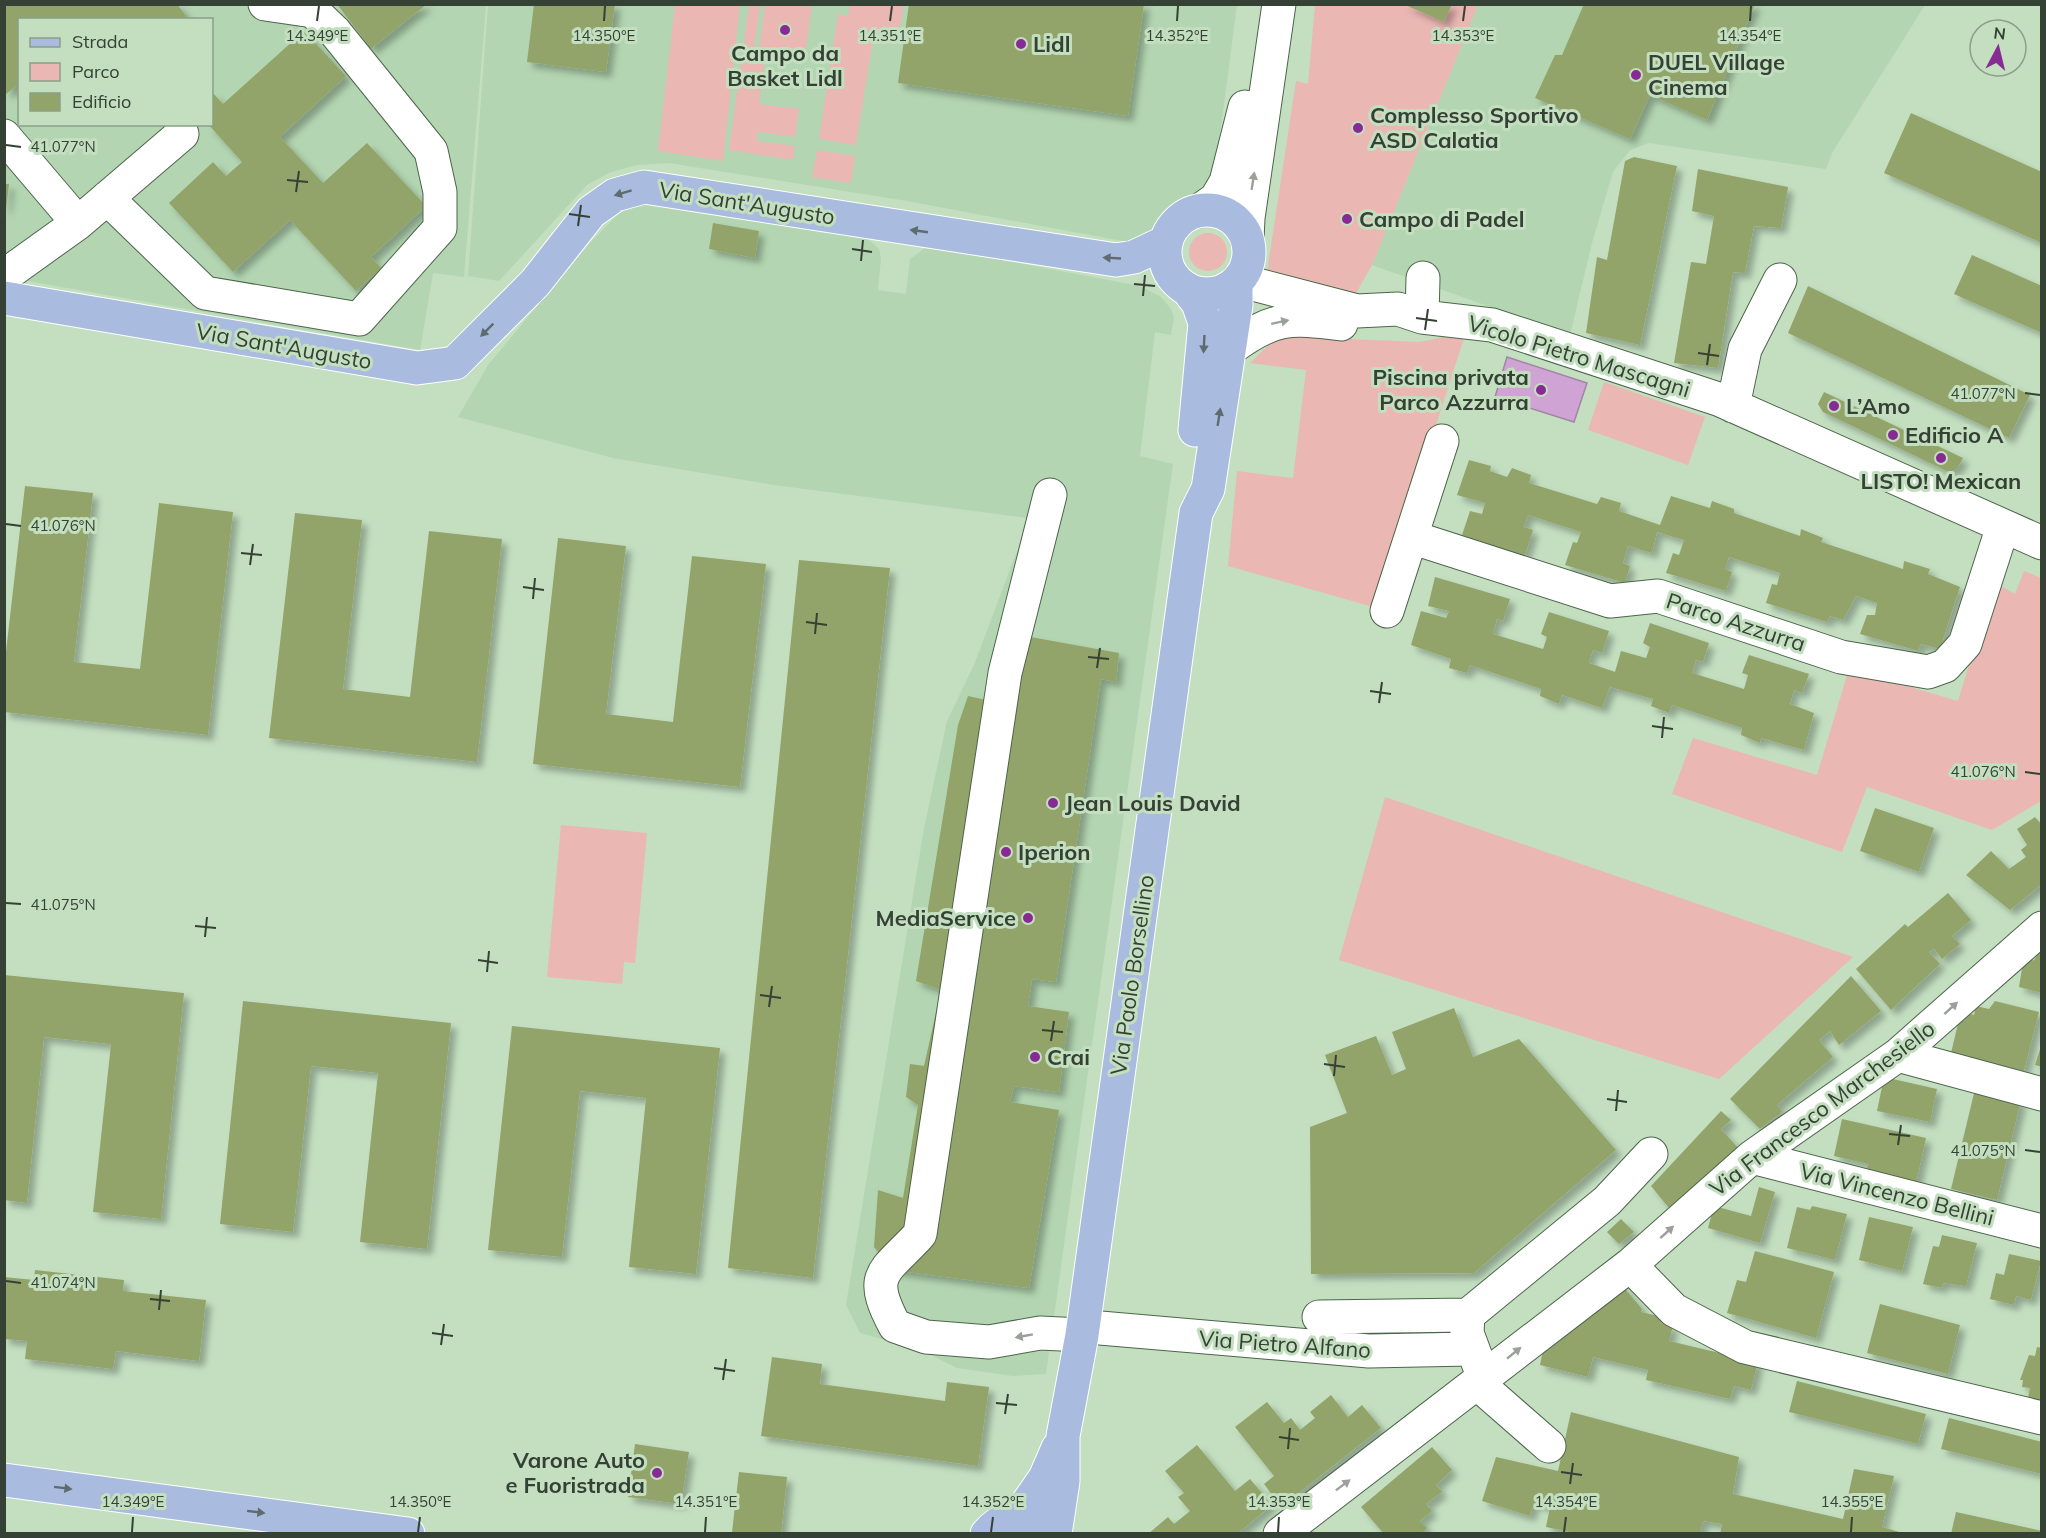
<svg xmlns="http://www.w3.org/2000/svg" width="2046" height="1538" font-family="Mulish,sans-serif">
<defs>
<filter id="shadow"><feDropShadow dx="5.5" dy="5.5" stdDeviation="3" flood-color="#0004"/></filter>
</defs>
<rect width="100%" height="100%" fill="#c3dfc0"/>
<path fill="#b3d5b1" fill-rule="evenodd" d="M4,5H486L464,277L433,273L420,350L5,277ZM20,20H212V124H20Z
M488,5H1237L1214,180L1195,197L1170,208L1150,235L1133,243L907,201L669,163L637,165L611,172L587,185L499,281L468,276Z
M1478,5H1925L1832,153L1826,169L1649,143L1630,150L1613,172L1592,243L1570,335L1372,265Z
M646,202L702,213L865,236L879,249L881,258L878,290L906,294L910,259L928,246L1140,286L1161,297L1171,309L1174,317L1171,335L1155,332L1140,456L1173,464L1046,1374L1013,1376L957,1368L921,1350L860,1333L846,1305L924,828L947,721L974,665L1015,556L1036,519L774,485L613,458L458,417L488,365L589,244L619,213Z"/>
<path fill="#eab7b3" d="M675,5H740L723,161L658,151Z
M749,5H760L752,62L764,64L759,104L799,109L795,137L758,132L757,141L795,146L793,160L729,150Z
M765,5H812L804,62L758,56Z
M850,5H904L898,37L874,33L856,145L819,139L838,14L848,16Z
M1315,5H1478L1372,265L1351,302L1266,279L1296,81L1308,84Z
M817,150L855,156L851,183L812,177Z
M1189 252a19 19 0 1 1 38 0a19 19 0 1 1-38 0Z
M1466,332L1377,608L1228,566L1237,471L1293,478L1306,370L1250,363L1278,336L1420,342Z
M1604,382L1705,417L1688,465L1588,430Z
M2024,571L2041,578V801L1992,830L1867,787L1842,852L1672,794L1693,738L1817,775L1848,672L1852,670L1958,701L1994,582L2015,594Z
M1385,797L1853,957L1719,1079L1339,960Z
M561,825L647,833L635,963L624,962L622,984L547,977Z"/>
<path fill="#cfa4d4" stroke="#a186a4" stroke-width="1.5" d="M1507,357L1587,383L1574,422L1495,397Z"/>
<path fill="#92a46a" filter="url(#shadow)" d="M4,4H177L189,20H20V83L6,94Z
M337,4H427L371,49Z
M534,4H615L606,72L527,62Z
M909,4H1144L1128,116L898,83Z
M1403,4H1452L1444,22Z
M1584,4H1755L1707,120L1650,95L1630,139L1535,98L1555,55H1562Z
M304,31L346,76L280,137L323,183L367,143L426,206L371,257L381,268L356,291L290,220L233,272L169,203L213,162L226,176L242,162L208,124H212V95L213,93L223,104Z
M1911,113L2042,172V243L1884,173Z
M1634,157L1677,166L1640,345L1586,333L1597,257L1607,260L1625,161Z
M1698,169L1788,187L1781,228L1754,226L1745,273L1733,272L1718,368L1674,363L1691,262L1706,264L1714,216L1692,211Z
M4,184H9L6,209L4,208Z
M713,223L759,231L755,258L709,249Z
M1972,255L2042,286V333L1954,294Z
M1808,286L2030,395L2009,438L1788,333Z
M1824,392L1963,458L1957,469L1949,472L1823,412L1818,404Z
M1469,460L1491,466L1490,471L1507,477L1512,468L1531,475L1529,483L1597,504L1601,497L1621,503L1619,511L1660,525L1671,496L1710,508L1712,501L1734,509V513L1800,536L1801,529L1823,538L1821,542L1903,569L1904,561L1930,569L1928,574L1960,587L1940,649L1921,644L1918,651L1860,634L1867,615H1875L1877,603L1856,596L1843,620L1830,616L1827,622L1766,603L1772,584L1777,585L1780,573L1729,557L1725,569L1732,572L1726,591L1666,573L1673,553L1679,555L1684,540L1657,532L1652,553L1628,546L1623,563L1630,566L1625,583L1565,565L1573,542L1577,543L1581,532L1528,515L1524,527L1533,530L1525,555L1462,535L1470,511L1482,514L1485,503L1457,495Z
M25,486L93,493L74,662L140,669L159,503L233,512L208,735L4,712V669Z
M295,513L362,520L343,689L410,697L429,531L502,539L477,762L269,738Z
M558,538L626,546L606,714L673,722L692,556L766,564L740,787L533,764Z
M799,560L890,568L813,1278L728,1268Z
M1435,577L1510,599L1503,621L1497,619L1493,634L1543,649L1547,637L1541,634L1549,612L1609,631L1602,653L1593,650L1589,663L1615,672L1621,651L1646,658L1650,647L1643,643L1650,623L1709,643L1703,662L1696,660L1692,673L1744,689L1748,675L1742,673L1749,655L1809,674L1802,693L1794,690L1790,704L1814,713L1804,750L1761,738L1760,743L1741,735L1742,728L1672,705L1669,713L1651,706L1653,699L1610,687L1602,708L1562,695L1559,704L1540,696L1541,689L1470,665L1467,673L1449,668L1451,659L1411,645L1421,611L1446,618L1449,611L1428,606Z
M1025,636L1119,653L1116,682L1101,679L1056,982L1032,979L1028,1006L1069,1012L1059,1092L1014,1086L1010,1102L1059,1110L1029,1288L893,1270L874,1247L878,1190L903,1198L918,1105L906,1097L910,1064L924,1066L941,990L916,981L958,725L968,696L986,700Z
M1875,808L1934,828L1919,872L1860,851Z
M2035,817L2042,825V884L2010,910L1966,875L1991,851L2009,869L2026,857L2021,850L2027,845L2017,829Z
M1948,893L1971,920L1952,936L1960,944L1942,959L1934,949L1929,952L1940,964L1891,1010L1856,969L1905,924L1908,927Z
M2042,948V993L2019,987L2023,962L2034,960Z
M4,975L184,993L161,1219L93,1212L111,1044L44,1037L27,1203L4,1200Z
M1851,976L1881,1011L1839,1045L1830,1031L1819,1040L1833,1057L1777,1105L1782,1112L1760,1129L1730,1099Z
M243,1001L451,1023L427,1249L360,1242L378,1073L311,1066L293,1232L220,1224Z
M1995,1001L2039,1012L2024,1071L1951,1053L1961,1011L1974,1015L1976,1006L1989,1009Z
M1454,1008L1473,1057L1519,1039L1616,1150L1474,1273L1311,1274L1310,1127L1347,1113L1325,1055L1376,1036L1392,1075L1406,1069L1392,1032Z
M512,1026L720,1048L696,1274L629,1267L646,1098L580,1091L562,1257L488,1250Z
M2041,1046H2042V1067L2035,1065Z
M1884,1077L1937,1089L1930,1122L1877,1111Z
M1975,1089L2021,1100L1997,1200L1951,1189Z
M1721,1111L1731,1120L1721,1129L1739,1149L1669,1208L1651,1186Z
M1842,1119L1926,1138L1915,1188L1865,1177L1868,1164L1834,1156Z
M1759,1187L1775,1192L1760,1243L1708,1228L1714,1206L1751,1216Z
M1812,1206L1847,1214L1835,1260L1787,1248L1797,1207L1810,1210Z
M1869,1217L1913,1227L1902,1271L1859,1260Z
M1621,1219L1634,1232L1619,1244L1607,1232Z
M1942,1235L1977,1243L1966,1286L1943,1283L1942,1288L1923,1284L1933,1246L1939,1247Z
M1755,1251L1834,1272L1816,1338L1727,1313L1737,1280L1746,1282Z
M2009,1254L2041,1261L2031,1300L2016,1296L2014,1305L1990,1299L1996,1273L2004,1275Z
M35,1270L124,1280L123,1291L206,1300L199,1361L116,1351L113,1369L25,1359L27,1341L4,1339V1277L34,1280Z
M1621,1284L1642,1309L1641,1312L1662,1317L1661,1323L1673,1326L1669,1341L1758,1362L1751,1390L1734,1386L1730,1399L1646,1380L1648,1370L1593,1357L1588,1377L1540,1365L1543,1350Z
M1880,1304L1960,1325L1948,1374L1867,1353Z
M2037,1347L2042,1348V1401L2028,1398L2030,1388L2022,1387L2023,1380H2020L2029,1355L2035,1356Z
M772,1357L822,1364L820,1384L945,1401L947,1382L989,1387L978,1466L761,1436Z
M1797,1381L1926,1414L1918,1444L1789,1412Z
M1331,1395L1348,1417L1362,1405L1381,1428L1281,1507L1264,1484L1274,1476L1235,1427L1267,1402L1284,1423L1291,1418L1300,1430L1315,1418L1310,1412Z
M1571,1412L1739,1457L1733,1494L1843,1519L1854,1469L1894,1476L1882,1527L1906,1534H1720L1722,1524L1703,1521L1700,1534H1580L1546,1527L1550,1507L1534,1503L1530,1516L1482,1501L1496,1457L1558,1471Z
M1949,1418L2042,1442V1474L1941,1449Z
M635,1444L689,1452L681,1504L628,1497Z
M1197,1445L1235,1491L1250,1479L1272,1505L1237,1534H1148L1168,1517L1174,1524L1190,1511L1178,1497L1184,1493L1165,1471Z
M1432,1447L1452,1470L1436,1485L1442,1492L1426,1504L1432,1511L1420,1521L1427,1528L1421,1534H1384L1361,1507Z
M739,1472L787,1477L781,1534L732,1532Z
M1956,1512L2042,1531V1534H1951Z"/>
<g fill="none" stroke-linecap="round" stroke-linejoin="round">
<defs>
<path id="minor" d="M4,136L78,223L182,134
M107,198L205,293L359,319L440,228V192L431,151L335,32L313,11L265,4
M1199,211L1216,199L1226,182L1245,107
M1247,239L1248,218L1279,4
M4,276L78,223
M1238,280L1357,311L1398,309L1422,317L1492,325L1718,399L2042,543
M1422,317L1423,278
M1230,349C1273,317 1289,317 1341,324
M1733,406L1745,349L1780,280
M1050,495L1005,673L920,1234C885,1273 866,1272 895,1326L926,1337L989,1342L1040,1333L1082,1335
M1411,537L1610,601L1658,596L1841,657L1928,672L1945,666L1965,644L2003,526
M1387,611L1442,441
M1898,1055L2042,1094
M1752,1157L2042,1231
M1630,1265L1674,1310L1745,1347L2042,1418
M1319,1317L1468,1315
M1100,1328L1369,1351L1471,1349
M1480,1368L1467,1333L1468,1315L1607,1201L1651,1154
M1477,1383L1549,1446
M1280,1534L1630,1265L1752,1157L1898,1055L2042,928"/>
<path id="major" d="M1165 252a42 42 0 1 1 84 0a42 42 0 1 1-84 0Z
M1188,290L1198,303L1205,323L1195,430
M4,298L417,368L455,363L535,283L591,212L615,195L644,187L1116,260L1134,257L1166,242
M4,1480L408,1534
M1018,1517L1045,1478L1058,1448
M987,1534C1001,1518 1018,1513 1038,1522
M1055,1534L1063,1481V1436L1082,1335L1196,513L1208,489L1236,305V283"/>
</defs>
<use href="#minor" stroke="#4c654a" stroke-width="35"/>
<use href="#major" stroke="#fff" stroke-width="35"/>
<use href="#minor" stroke="#fff" stroke-width="33"/>
<use href="#major" stroke="#a9bbde" stroke-width="33"/>
</g>
<defs><path id="oneway-solid" d="M-6-.8H1V-3.2L6.5 0L1 3.2V.8H-6Z" transform="scale(1.5)"/></defs>
<g fill="#9aa09a">
<use href="#oneway-solid" transform="translate(1253 181) rotate(-81)"/>
<use href="#oneway-solid" transform="translate(1280 322) rotate(-12)"/>
<use href="#oneway-solid" transform="translate(1951 1008) rotate(-42)"/>
<use href="#oneway-solid" transform="translate(1667 1232) rotate(-42)"/>
<use href="#oneway-solid" transform="translate(1024 1336) rotate(170)"/>
<use href="#oneway-solid" transform="translate(1514 1353) rotate(-39)"/>
<use href="#oneway-solid" transform="translate(1343 1485) rotate(-37)"/>
</g>
<g fill="#5e6c70">
<use href="#oneway-solid" transform="translate(623 193) rotate(163)"/>
<use href="#oneway-solid" transform="translate(919 231) rotate(-172)"/>
<use href="#oneway-solid" transform="translate(1112 258) rotate(-177)"/>
<use href="#oneway-solid" transform="translate(487 330) rotate(135)"/>
<use href="#oneway-solid" transform="translate(1204 344) rotate(93)"/>
<use href="#oneway-solid" transform="translate(1219 417) rotate(-81)"/>
<use href="#oneway-solid" transform="translate(63 1488) rotate(7)"/>
<use href="#oneway-solid" transform="translate(256 1512) rotate(7)"/>
</g>
<path fill="none" stroke="#354134" stroke-width="2" d="M317,21L319,6M604,21L605,6M890,21L892,6M1177,21L1178,6M1463,21L1465,6M1750,21L1751,6M6,145L21,147M287,180L308,182M296,192L299,171M569,214L590,217M578,226L581,205M852,249L872,252M861,261L863,240M1134,284L1155,286M1143,296L1145,275M1416,318L1437,321M1425,330L1428,309M1698,353L1719,356M1707,365L1710,344M2025,393L2040,395M6,524L21,526M241,553L262,555M250,565L253,544M523,587L544,590M533,599L535,578M806,622L827,625M815,634L817,613M1088,657L1109,659M1097,668L1100,648M1370,691L1391,694M1379,703L1382,682M1652,726L1673,729M1662,738L1664,717M2025,772L2040,774M6,903L21,904M195,926L216,928M205,937L207,917M478,960L498,963M487,972L489,951M760,995L781,998M769,1007L772,986M1042,1030L1063,1032M1051,1041L1054,1021M1324,1064L1345,1067M1334,1076L1336,1055M1607,1099L1627,1102M1616,1111L1618,1090M1889,1134L1910,1136M1898,1145L1901,1125M2025,1150L2040,1152M6,1281L21,1283M150,1299L170,1301M159,1310L161,1290M432,1333L453,1336M441,1345L444,1324M714,1368L735,1371M723,1380L726,1359M996,1403L1017,1405M1005,1414L1008,1394M1279,1437L1299,1440M1288,1449L1290,1428M1561,1472L1582,1475M1570,1484L1573,1463M132,1532L133,1517M418,1532L420,1517M705,1532L706,1517M991,1532L993,1517M1278,1532L1279,1517M1564,1532L1566,1517M1851,1532L1852,1517"/>
<g fill="#882a94" stroke="#c3dfc0" stroke-width="2">
<circle cx="785" cy="30" r="6"/>
<circle cx="1021" cy="44" r="6"/>
<circle cx="1636" cy="75" r="6"/>
<circle cx="1358" cy="128" r="6"/>
<circle cx="1347" cy="219" r="6"/>
<circle cx="1541" cy="390" r="6"/>
<circle cx="1834" cy="406" r="6"/>
<circle cx="1893" cy="435" r="6"/>
<circle cx="1941" cy="458" r="6"/>
<circle cx="1053" cy="803" r="6"/>
<circle cx="1006" cy="852" r="6"/>
<circle cx="1028" cy="918" r="6"/>
<circle cx="1035" cy="1057" r="6"/>
<circle cx="657" cy="1473" r="6"/>
</g>
<g text-anchor="middle" stroke-width="6" stroke-linejoin="round" paint-order="stroke">
<g font-size="22" font-weight="bold" fill="#354134" stroke="#c3dfc0" text-anchor="start">
<text x="1033" y="52">Lidl</text>
<text x="785" y="61" text-anchor="middle">Campo da<tspan x="785" dy="25">Basket Lidl</tspan></text>
<text x="1648" y="70">DUEL Village<tspan x="1648" dy="25">Cinema</tspan></text>
<text x="1370" y="123">Complesso Sportivo<tspan x="1370" dy="25">ASD Calatia</tspan></text>
<text x="1359" y="227">Campo di Padel</text>
<text x="1529" y="385" text-anchor="end">Piscina privata<tspan x="1529" dy="25">Parco Azzurra</tspan></text>
<text x="1846" y="414">L’Amo</text>
<text x="1905" y="443">Edificio A</text>
<text x="1941" y="489" text-anchor="middle">LISTO! Mexican</text>
<text x="1065" y="811">Jean Louis David</text>
<text x="1018" y="860">Iperion</text>
<text x="1016" y="926" text-anchor="end">MediaService</text>
<text x="1047" y="1065">Crai</text>
<text x="645" y="1468" text-anchor="end">Varone Auto<tspan x="645" dy="25">e Fuoristrada</tspan></text>
</g>
<g font-size="22" fill="#354134" stroke="#c3dfc0">
<text transform="translate(747 203) rotate(9)" y="8">Via Sant'Augusto</text>
<text transform="translate(284 346) rotate(10)" y="8">Via Sant'Augusto</text>
<text transform="translate(1579 356) rotate(17)" y="8">Vicolo Pietro Mascagni</text>
<text transform="translate(1736 622) rotate(18)" y="8">Parco Azzurra</text>
<text transform="translate(1132 975) rotate(-82)" y="8">Via Paolo Borsellino</text>
<text transform="translate(1822 1108) rotate(-37)" y="8">Via Francesco Marchesiello</text>
<text transform="translate(1897 1194) rotate(14)" y="8">Via Vincenzo Bellini</text>
<text transform="translate(1285 1344) rotate(4)" y="8">Via Pietro Alfano</text>
</g>
</g>
<g font-size="15" text-anchor="middle" fill="#354134" stroke="#c3dfc0" stroke-width="6" stroke-linejoin="round" paint-order="stroke">
<text x="317" y="41">14.349°E</text>
<text x="604" y="41">14.350°E</text>
<text x="890" y="41">14.351°E</text>
<text x="1177" y="41">14.352°E</text>
<text x="1463" y="41">14.353°E</text>
<text x="1750" y="41">14.354°E</text>
<text x="63" y="152">41.077°N</text>
<text x="1983" y="399">41.077°N</text>
<text x="63" y="531">41.076°N</text>
<text x="1983" y="777">41.076°N</text>
<text x="63" y="910">41.075°N</text>
<text x="1983" y="1156">41.075°N</text>
<text x="63" y="1288">41.074°N</text>
<text x="133" y="1507">14.349°E</text>
<text x="420" y="1507">14.350°E</text>
<text x="706" y="1507">14.351°E</text>
<text x="993" y="1507">14.352°E</text>
<text x="1279" y="1507">14.353°E</text>
<text x="1566" y="1507">14.354°E</text>
<text x="1852" y="1507">14.355°E</text>
</g>
<rect width="2046" height="1538" fill="none" stroke="#354134" stroke-width="12"/>
<rect x="18" y="18" width="195" height="108" fill="#c3dfc0" stroke="#8aa088" stroke-width="1.5"/>
<rect x="30" y="38" width="30" height="9" fill="#a9bbde" stroke="#8aa088" stroke-width="1.5"/>
<text x="72" y="48" font-size="18" fill="#354134">Strada</text>
<rect x="30" y="63" width="30" height="18" fill="#eab7b3" stroke="#8aa088" stroke-width="1.5"/>
<text x="72" y="78" font-size="18" fill="#354134">Parco</text>
<rect x="30" y="93" width="30" height="18" fill="#92a46a" stroke="#8aa088" stroke-width="1.5"/>
<text x="72" y="108" font-size="18" fill="#354134">Edificio</text>
<g transform="translate(1998 48) rotate(7)"><circle r="28" fill="#c3dfc0" stroke="#8aa088" stroke-width="1.5"/>
<path d="M0-4.5L10 22L0 15L-10 22Z" fill="#882a94"/>
<text y="-9" font-size="16" font-weight="bold" text-anchor="middle" fill="#354134">N</text>
</g>
</svg>
